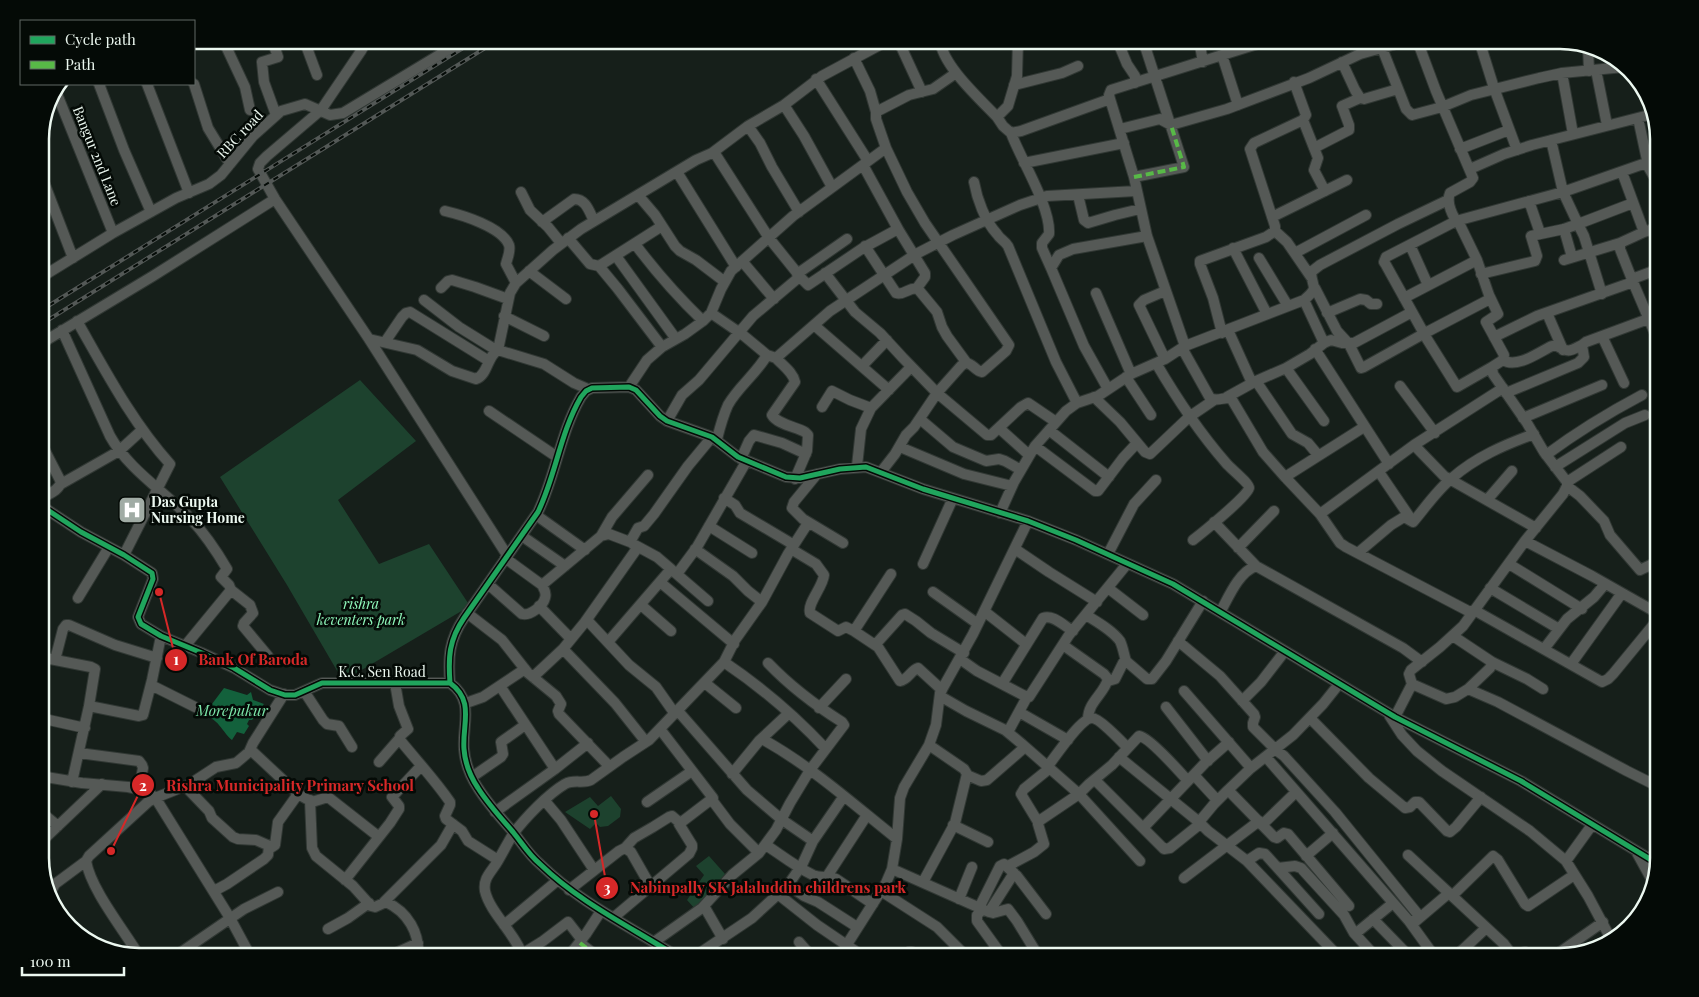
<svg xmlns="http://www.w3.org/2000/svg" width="1699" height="997" font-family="'Playfair Display',serif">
<rect width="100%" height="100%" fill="#161f1a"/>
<path fill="#1d422e" d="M360,380L416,441L338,500L379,564L429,544L470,606L343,681L287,585L220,477Z
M611,796L621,809L620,817L608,826L600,827L596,823L590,829L565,812L590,797L598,806Z
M709,856L725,874L696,910L687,900L704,875L696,866Z"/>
<path fill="#13613c" d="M224,688L247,695L251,692L253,700L264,704L252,720H249L247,724L249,726L244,734L237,732L232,740C222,732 218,717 203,716Z"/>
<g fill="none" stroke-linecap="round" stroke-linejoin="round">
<defs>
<path id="minor" d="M223,40L245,87L250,110
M272,40L278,57L262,62L264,82L276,115
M304,40L317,75
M367,40L361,51L321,110L267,156L260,163L258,169L275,199L369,339L507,555
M898,40L922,92
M940,40C942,65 980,99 997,117
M1018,40L1017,76L1008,106L997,117L1003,126L1011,133L1021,131L1110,99L1109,95L1111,90L1270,40
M1117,40L1127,64L1135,76V83
M1199,40L1203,62
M1479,40L1494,88L1517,150
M1588,47L1589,71
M1382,48L1406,109L1412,115L1442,107L1471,95L1539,78L1562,73L1624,67
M1222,55L1238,105
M854,58L870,91L876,112
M1342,62L1355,90L1360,98L1364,99L1398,89
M1596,70L1607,125
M1562,73L1573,134
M816,79L868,161
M99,84L124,150L151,212
M147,84L189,193
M194,84L208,128L230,164
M1014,85L1062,73L1078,66
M55,89L113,233
M784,105L804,136L832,187
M1303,120L1318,158L1314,170L1325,191
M748,126L760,143L772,167L799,212
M1120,129L1160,119L1171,125L1227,109L1309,78L1360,54L1410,40
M1011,133C1021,160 1051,207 1049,234L1042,243V248L1051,268
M1551,140L1563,192L1578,224L1633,203
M1314,148L1349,130V125L1342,106L1360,98
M1460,149L1509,130
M714,152L769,238L802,279
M1024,163L1124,143
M1646,163L1653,175H1659
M863,165L898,229L925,273V277L917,288
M1470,169L1504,154L1532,145L1653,114
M40,172L73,258
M677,172L736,267
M1622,172L1644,232
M1134,177L1184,167L1143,40
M974,182C977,199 985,221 997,234C1000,239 1005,241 1008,246L1056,362L1077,403
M521,192L530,210L548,227L561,243
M638,195L655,215L675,246L680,251L696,260L725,282
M1078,195L1084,220L1088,223L1115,215L1140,209
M1529,201L1540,233
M445,211C462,215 502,227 509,245C511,251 507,259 506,264L516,283
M1272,217L1347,180
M542,222L574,199C586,199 589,211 594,221
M1564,229L1572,257
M1275,231L1287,242L1311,277
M568,238L590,264L599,266L662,226
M635,244C656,272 678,297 703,321
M1410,245L1428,285
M865,246L896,293C904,296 910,286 918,289L937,312L942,327L947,336L966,362
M1233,248L1267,314
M1295,253L1366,215
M616,256L676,339
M1259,258L1288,306
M1564,260L1620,243
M742,261L774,299
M599,266L618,289L662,347
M529,271L566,299
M825,273L855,312L880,333L903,358L937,393L987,435H991L1021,407L1028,403L1056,422
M797,274L847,239
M1481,274L1535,261L1537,256L1531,236L1564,229L1578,224L1584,236L1602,294
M40,278L113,233L176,198L209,184L221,175L253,136L281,111L305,104L330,115L343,113L464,40
M1632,279L1659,269
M1633,282L1659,343
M441,288L448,281L452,280L475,287L508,299
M1315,288L1337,331L1349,344L1361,368L1364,367L1425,333L1490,299
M1096,293L1131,374
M1404,298L1477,260
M424,300L459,327L496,350
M1304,300L1324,343
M711,313L721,289L731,271L793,216L886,148L876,119V112L909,95L933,89L956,73
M1327,313L1360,299L1366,300L1371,304H1377
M1547,313L1563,350
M504,316L544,336
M77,321C105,370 132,422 170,464L124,555
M814,325L889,390
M62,330L110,436C129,470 164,491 191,519C204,533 217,552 227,569L221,577L229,585L231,590L185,646
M1228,330L1252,383
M1222,333L1213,298L1200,264V261L1266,237L1275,231V226L1250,149L1254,143L1303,120L1306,115L1294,82
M1602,336L1624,383
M1494,337L1537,316L1633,282L1620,249V243L1644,232L1659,227
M369,339L417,350L452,371L476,379C488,375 487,356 498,350L544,364L574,383L588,389
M385,342L402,317L406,313L410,312L489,361
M40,344L153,276L275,199
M1185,346L1304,300C1320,286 1312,289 1311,272L1320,265L1398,224L1448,200
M1182,348L1210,398C1218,402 1223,397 1231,398L1263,452L1285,477L1320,514L1340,543L1346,547L1472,613
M1315,349L1389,464
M498,350L510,293L516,283L553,250L581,229L696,160L712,153L748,126L784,105L822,76L889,40
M776,358C782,365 793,372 795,382L772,415C777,424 796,427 805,432L808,435L807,451L795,479
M1165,359L1139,305L1144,300L1165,291
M1503,360C1517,369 1539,352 1552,346H1557C1569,353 1570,351 1582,345
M1156,363C1177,399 1199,432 1226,463C1231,469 1249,483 1249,488C1249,495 1202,533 1193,540
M862,366L887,340
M1492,367L1457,387L1427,339L1386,265L1384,262L1386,257L1456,221L1563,192L1646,163L1647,160L1638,118
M1286,368L1324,421
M1126,377L1151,415
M1256,381L1292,434L1308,443L1318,455
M1400,386L1435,433
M629,387L647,360L662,347L685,334L703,321L711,313L743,335L767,355L776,358L830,311L916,254L953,235L1020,205L1047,196L1136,191
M1108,389L1084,346L1051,268L1059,255L1073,249L1147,236
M1506,393L1578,363L1584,357L1582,345L1586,342L1659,315
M1094,397L1120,422L1145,452L1150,454L1189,417L1214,400
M1227,397L1256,381L1286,368L1310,354L1324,343L1331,340L1342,343H1354L1412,312
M822,407L832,391L850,400L871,408L911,367
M489,411L557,457
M1523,418L1602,385
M920,419L953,447L986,461L999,459L1005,461L1021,470
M667,421L682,395L699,380L753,316L797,279H802L808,285L863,248L898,229
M999,428L1029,455
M1049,430L1109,477
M717,439C720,427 723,416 728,405C738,387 757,373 767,355
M40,441L61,482C59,491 48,494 40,499
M1414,445L1444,476L1536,528
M1035,446L1095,491H1098L1123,458L1137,443
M900,447L964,474L1012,486
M1546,455C1577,432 1608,413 1642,395
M741,459L749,441L754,435L782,443L806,454
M857,466L861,429L871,408
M1555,467L1625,423L1645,415
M881,472L895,454L906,435L914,427L937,393L961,366L965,363C972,362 975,371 982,372L1006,351L1009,345L925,223L907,192L886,148
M817,474L794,502L792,508L803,519L843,543
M1285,477L1364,427
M1567,482L1621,447
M61,484L119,451L142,430
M1567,486L1580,496L1604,521L1610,535L1640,570L1659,561
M724,498L735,505L740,513L794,545
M1487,500L1512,471
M40,505L81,532L124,555L152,573L153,579L138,617L141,624L161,636L202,653L234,668L270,690L285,695H295L322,683H450C475,701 462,724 464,749C465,763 470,776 478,788C488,804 501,818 513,832C522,843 529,855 540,864C580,903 631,927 678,957
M1000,513L1014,482L1035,446L1066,411L1077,403L1098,396L1131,374L1165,359L1185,346L1147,236L1134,177L1110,99
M1320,514L1414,445L1503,388
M536,515L585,550
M1214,522L1256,566
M1413,522C1425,508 1437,490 1452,478C1476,457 1504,445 1534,434
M709,526L752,553
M522,536L565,566
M601,536L612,517L648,475
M1525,541L1592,576L1659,614
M1238,548L1274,511
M695,549L733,576L748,591L762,602
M791,549L816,564L824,575C823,587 807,603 810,613L838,631L846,627L854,631
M1015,549L1049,572L1097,602
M1356,552H1359L1391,525L1404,517L1413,522L1379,472
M1108,554L1134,504L1156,480
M505,558L542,585L601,536L609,534L630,542L638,528L644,526L654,514L688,466L712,437
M923,564L953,498
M1509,564L1582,609
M672,570L708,601
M677,574L697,547L746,462
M891,574L854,631L878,647L900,681C908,680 911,670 918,668L942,690
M660,582L734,644
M488,584L522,614C530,616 543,606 545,598C547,593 544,589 542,585
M1108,588L1143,615
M1490,588L1559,629
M231,590L250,605L253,613L244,623L243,626L268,656
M933,592L978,624
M78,598L109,547
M641,605L671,631
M539,606L571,639
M1474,610L1602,682L1608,679L1613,674L1659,618
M984,611L1026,644
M1221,611C1229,596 1239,572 1256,566L1403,648L1422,662
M467,613L502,640L528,673L556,696L561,704L558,711L559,714L609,766
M1086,615C1097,622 1112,630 1120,641C1123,647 1124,655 1126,661
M587,620L629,665L656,687L675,714
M1453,636L1492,662L1490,668L1468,689
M1178,641L1220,676L1254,714L1255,717L1253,723V727L1276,750L1284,756L1335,812L1420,917
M608,642L671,569L657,557L633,544
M875,645L902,615L905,614L916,621L931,633L964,653
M1063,645L1104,674L1108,679C1104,694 1088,702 1088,719
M563,649L615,703L646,742
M1544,649L1567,619L1594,597L1605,584
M40,657L91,667L95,669L89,706L72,782
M960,659L977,671L1023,695L1029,697L1069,635L1127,564
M55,660L63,629L66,625H69L115,645L157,658
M724,662C761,687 795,716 825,748
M1492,662L1527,679L1543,689
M1571,664L1622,593
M533,677L563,649L585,622L638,547
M1108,681L1115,679L1123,663L1126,661L1147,679H1152L1166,661L1203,601
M395,683L399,706L408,729L400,736V740C417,761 435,780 450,802V805L445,816L446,819L462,831L468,841L498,860
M450,683C448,657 449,640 464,618L538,512C556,475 560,433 581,397L586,391L592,388L629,387L636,390L660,416L667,421L712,437L738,457L786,477L800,478L840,469L866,467L923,489L1028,521L1076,540L1173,584L1395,717L1521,781L1658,864
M705,683L736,708
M1002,684L1043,618C1053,614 1064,626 1073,631
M1412,684L1446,699L1455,697L1468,689L1498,702L1627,771L1659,787
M151,685L195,707
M500,686L555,769
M304,691L323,720L327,724L339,726L352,747
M1184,691L1251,768
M940,696L966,711L1005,730L1022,744L1079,794L1140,861
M1242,701L1261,682L1285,651
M466,703L483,697L525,669
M89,706L139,716L143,715L152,680L161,636
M1166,707L1208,761
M819,708L846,679
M678,711L747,790L781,819L813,841
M1019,712L1068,740
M1389,715L1402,735L1417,751L1442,771L1530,831L1566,861
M1395,717L1412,684L1409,674L1411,670L1440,647L1463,626L1525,541L1563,494L1567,486V482L1544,452L1527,423L1493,374L1492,367L1503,360L1504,355L1486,322L1498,314L1489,295L1477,260L1460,225C1452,217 1446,202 1450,193L1470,182L1473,178L1436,91L1417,40
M40,718L85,728
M1310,718L1369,778L1405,808L1410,807L1415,802H1419L1447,831L1450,832L1456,827L1481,797
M1008,732L1027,697
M762,739C811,766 853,804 897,839
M249,752L253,743L284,694
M79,753L139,761L142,765L143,768L139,789
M1119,757L1199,822
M1266,757L1409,921H1416L1449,893
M379,762L399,739
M1048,766C1055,757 1081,718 1092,718C1099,718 1121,741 1127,747
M732,774L759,741L789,713
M967,775L981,781L987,780L1025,747
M1194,775L1217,800
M40,776L82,783L128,787L143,790L150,793L158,802L230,918L251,957
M472,777L501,757L503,754L501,742L525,725
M1095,780L1164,849L1170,848L1200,824
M185,786L209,811L212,818L233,837L238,839L256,840L272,847L275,845L278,822L298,794
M1228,790L1274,837L1277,838L1284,833L1288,834L1349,906
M310,800L312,848L316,856L353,886L371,906L375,907L386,902C408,912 420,933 418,957
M712,800L730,824L759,853
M545,801L561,820L594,870
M647,802L692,771
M40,811L58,826
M495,812L555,769L588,743
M1038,822L1021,794L1024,789L1050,768
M953,825L988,842
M1262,825L1296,792
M1592,825L1566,861L1588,896L1612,941
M1143,828L1205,763L1229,742
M40,843L102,784
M766,845C781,855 796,867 813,875C820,878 828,876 836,879L873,904
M625,848L634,838L653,827L669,817L672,816L679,822
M1636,851L1653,882
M1408,855L1504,944L1513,956L1525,952L1531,957
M1306,856L1333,833
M1247,861L1259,853L1265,854L1319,914
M1008,866L1034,852L1044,844L1038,824L1039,821L1079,794L1089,784L1112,765L1139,736C1149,737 1179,771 1188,781
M1278,868L1295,866L1301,868L1344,915L1354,933L1376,957
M892,869L989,912L993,913L1008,909L1017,921L1039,957
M826,878L867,815
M1184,878L1259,821
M345,880L390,823L399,809V806L392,797L421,766
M923,882L955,823L967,774L964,769L929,745
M788,885L804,896L818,902L857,927
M569,890L619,851L625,848L631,852L651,887
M214,891L227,884L264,859L268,855L269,846
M881,891L937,927L962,952
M50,893L55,884L86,861
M779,895L817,925L864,957
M1452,896L1493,856L1498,860L1525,904L1528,906L1574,875
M959,899L972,867
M384,902L441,845L453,824
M704,906L723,939
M979,908L1000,866L1004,864L1017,876L1046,914
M55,909L58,915
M983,909L977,915V921L1003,957
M989,912L1014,873
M613,918L689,854L692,848V845L679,824L713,798L660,729
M1373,919L1410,957
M1409,921L1435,957
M504,925L558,880
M328,929L348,918L369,903
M1355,934L1393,903
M654,942L702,908L732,875L759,853L776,830L790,803L810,770L844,725L842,722C815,705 790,686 768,663
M799,942L812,957
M580,943L598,957
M522,954L543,941L568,922L582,940
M140,957C124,930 91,890 86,861L89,856L148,802L155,798L190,784L216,767L236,763L249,752H253L298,794L312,802L328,797L379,837
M174,957L244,909L278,892
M387,957L418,943
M523,957C516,934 490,913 485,891C483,879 490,873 496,864C502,854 507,844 513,834C525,818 548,794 565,784C574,779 583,784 591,780L623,757L649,740L724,662L735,640L762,602L788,554L808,523
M568,957L586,934L601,911
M694,957L752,918L788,885L802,865L813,841L844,796
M839,957L886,883L892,869L897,839L900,798L904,787L929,745L936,725L940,693L973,634L1028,521
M903,957L909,952H912L917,957
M1048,957L1056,953L1060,957
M1339,957L1247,861L1208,831L1199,822L1214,804L1228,790L1251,768L1293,735L1323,704L1339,684
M1422,957L1431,951
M1455,957L1486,928
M1553,957L1603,922"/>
</defs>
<use href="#minor" stroke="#313834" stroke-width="12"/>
<use href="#minor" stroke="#555956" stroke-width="10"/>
<defs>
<path id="rail" d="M40,311L476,40
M40,325L498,40"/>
</defs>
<use href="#rail" stroke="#535856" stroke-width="4"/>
<use href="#rail" stroke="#040a06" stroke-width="2" stroke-dasharray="5.5" stroke-linecap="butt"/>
<path stroke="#58b947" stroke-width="4" stroke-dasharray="8 4" stroke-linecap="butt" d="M1134,177L1184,167L1171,125
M580,943L598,957"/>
<defs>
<path id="cycleway" d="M40,505L81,532L124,555L152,573L153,579L138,617L141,624L161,636L202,653L234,668L270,690L285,695H295L322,683H450C475,701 462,724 464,749C465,763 470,776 478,788C488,804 501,818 513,832C522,843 529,855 540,864C580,903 631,927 678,957
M450,683C448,657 449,640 464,618L538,512C556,475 560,433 581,397L586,391L592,388L629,387L636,390L660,416L667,421L712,437L738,457L786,477L800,478L840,469L866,467L923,489L1028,521L1076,540L1173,584L1395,717L1521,781L1658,864"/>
</defs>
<use href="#cycleway" stroke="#040a06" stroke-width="8"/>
<use href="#cycleway" stroke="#20a55d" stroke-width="5"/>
</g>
<defs>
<symbol id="hospital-square" viewBox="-11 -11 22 22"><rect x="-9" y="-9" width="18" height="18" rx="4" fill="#a1aca5" stroke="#040a06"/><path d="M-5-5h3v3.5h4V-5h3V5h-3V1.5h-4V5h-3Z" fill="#fff"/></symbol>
</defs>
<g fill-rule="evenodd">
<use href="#hospital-square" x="116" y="494" width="32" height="32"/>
</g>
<g text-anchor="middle" stroke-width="5" stroke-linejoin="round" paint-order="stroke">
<g font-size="14" fill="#ecf8f0" stroke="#040a06">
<text transform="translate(240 134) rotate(-47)" y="5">RBC road</text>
<text transform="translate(97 156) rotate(68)" y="5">Bangur 2nd Lane</text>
<text x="382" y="677">K.C. Sen Road</text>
</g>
<g font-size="14" font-weight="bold" fill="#ecf8f0" stroke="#040a06" text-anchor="start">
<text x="151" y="507">Das Gupta<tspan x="151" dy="16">Nursing Home</tspan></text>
</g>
<g font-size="14" font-style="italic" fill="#8ff8bb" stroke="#040a06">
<text x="361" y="609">rishra<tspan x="361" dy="16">keventers park</tspan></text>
</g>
<g font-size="15" font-style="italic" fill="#7ce6a9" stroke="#040a06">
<text x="232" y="716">Morepukur</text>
</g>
</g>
<path d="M0 0H1699V997H0ZM139 49H1560A90 90 0 0 1 1650 139V858A90 90 0 0 1 1560 948H139A90 90 0 0 1 49 858V139A90 90 0 0 1 139 49Z" fill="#040a06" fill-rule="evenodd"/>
<path fill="none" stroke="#ecf8f0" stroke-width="2.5" d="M139 49H1560A90 90 0 0 1 1650 139V858A90 90 0 0 1 1560 948H139A90 90 0 0 1 49 858V139A90 90 0 0 1 139 49Z"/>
<path fill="none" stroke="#d62828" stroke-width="2" d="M159 592L176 660M111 851L143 785M594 814L607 888"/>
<g fill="#d62828" stroke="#040a06" stroke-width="2">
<circle cx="159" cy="592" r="5"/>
<circle cx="111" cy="851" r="5"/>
<circle cx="594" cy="814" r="5"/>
<circle cx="176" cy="660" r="12"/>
<circle cx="143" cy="785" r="12"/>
<circle cx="607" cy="888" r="12"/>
</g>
<g font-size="15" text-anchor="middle" font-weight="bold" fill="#fff">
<text x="176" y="665">1</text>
<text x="143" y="791">2</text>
<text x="607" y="893">3</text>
</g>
<g font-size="15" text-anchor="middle" font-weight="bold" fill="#d62828" stroke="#040a06" stroke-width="5" stroke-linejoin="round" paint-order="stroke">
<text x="253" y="665">Bank Of Baroda</text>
<text x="290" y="791">Rishra Municipality Primary School</text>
<text x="768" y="893">Nabinpally SK Jalaluddin childrens park</text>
</g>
<rect x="20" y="20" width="175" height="65" fill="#040a06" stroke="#616964"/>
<rect x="30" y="36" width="25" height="8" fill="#20a55d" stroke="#616964"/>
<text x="65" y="45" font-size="15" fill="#ecf8f0">Cycle path</text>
<rect x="30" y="61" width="25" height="8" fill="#58b947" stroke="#616964"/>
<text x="65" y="70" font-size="15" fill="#ecf8f0">Path</text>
<path d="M22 967v8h102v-8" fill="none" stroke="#ecf8f0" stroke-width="2.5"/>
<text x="30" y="967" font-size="15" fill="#ecf8f0" stroke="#040a06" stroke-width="4" paint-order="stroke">100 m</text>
</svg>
